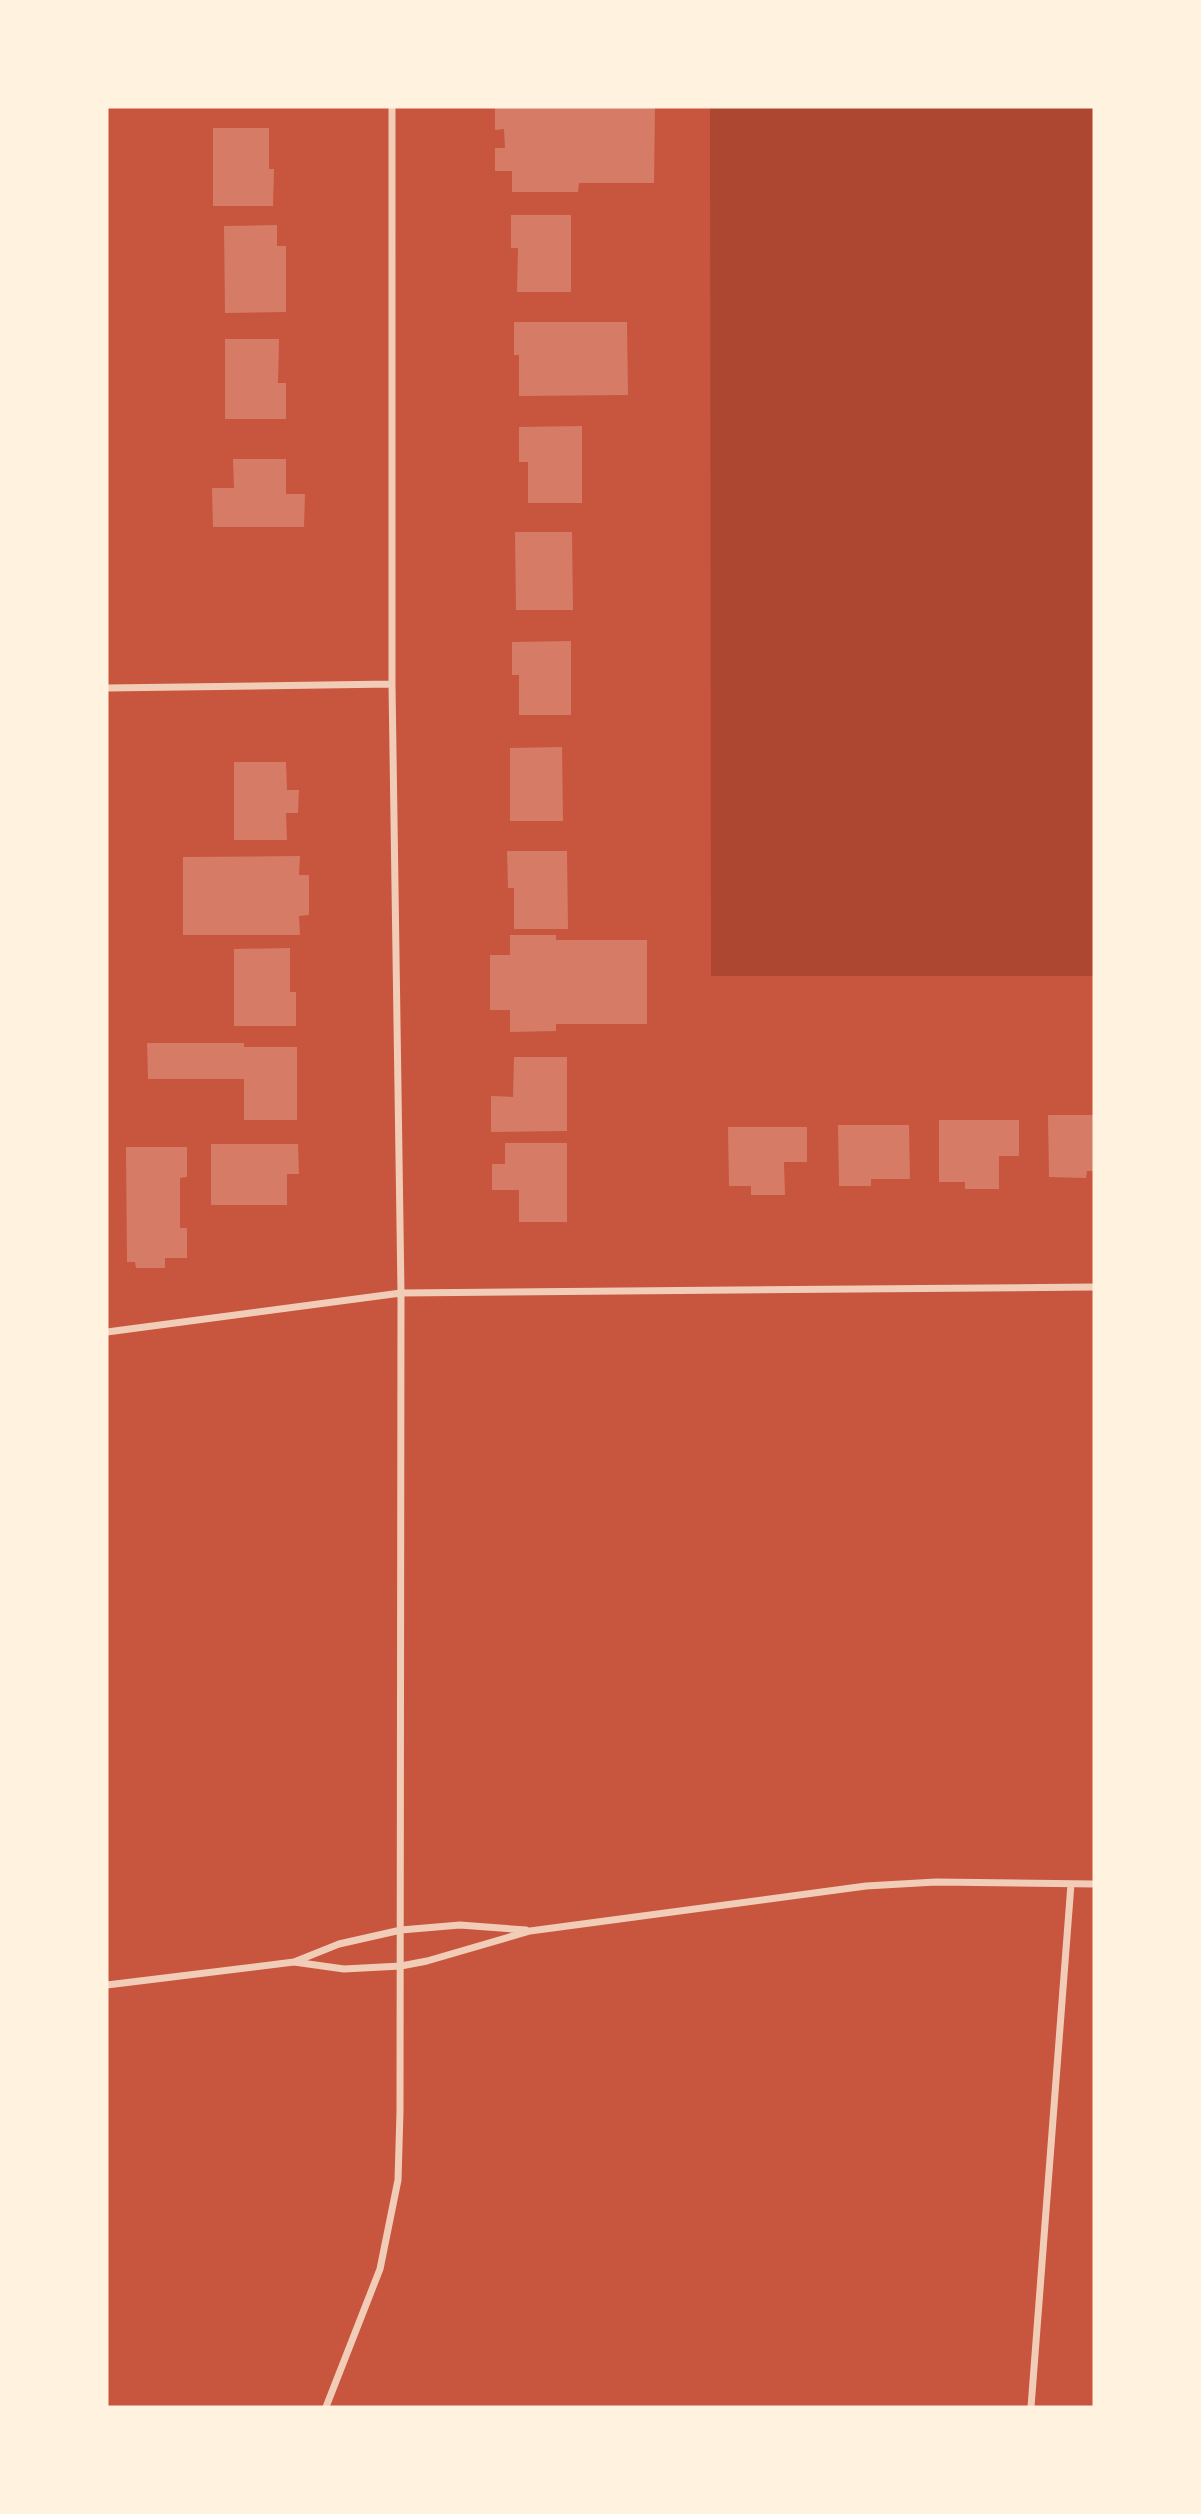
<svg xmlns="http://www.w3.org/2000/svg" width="1201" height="2514" font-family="'Noto Sans',sans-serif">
<rect width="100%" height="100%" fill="#c8553d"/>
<path fill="#ae4732" d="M710,107H1094V976H711Z"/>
<path fill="#d67c66" d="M495,107H655L654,183H579L578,192H512V171H495V148H505L504,129L495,130Z
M213,128H269V169H274L273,206H213Z
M511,215H571V292H517L518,248H511Z
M277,225V246H286V312L225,313L224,226Z
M514,322H627L628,395L519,396V355H514Z
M225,339H279L278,383H286V419H225Z
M582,426V503H528V462H519V427Z
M233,459H286V494H305L304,527H213L212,488H234Z
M515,532H572L573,610H516Z
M571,641V715H519V675H512V642Z
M562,747L563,821H510V748Z
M234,762H286L287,790H299L298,813H286L287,840H234Z
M507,851H567L568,929H514V888H508Z
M300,856L299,875H309V915L299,916L300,935H183V857Z
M510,935H556V940H647V1024H556V1031L510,1032V1010H490V955H510Z
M290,948V992H296V1026H234V949Z
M147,1043H244V1047H297V1120H244V1079H148Z
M514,1057H567V1131L491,1132V1096L513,1097Z
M1048,1115H1094V1171H1087L1086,1178L1049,1177Z
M939,1120H1019V1156H999V1189H965V1182H939Z
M838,1125H909L910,1179H871V1186H839Z
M728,1127H807V1162H784L785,1195H751V1186H729Z
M505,1143H567V1222H519V1190H492V1164H505Z
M211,1144H298L299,1174H287V1205H211Z
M126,1147H187V1177L180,1178V1228H187V1258H165V1268H136L135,1262H127Z"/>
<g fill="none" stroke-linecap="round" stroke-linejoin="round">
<path stroke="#f1ccb7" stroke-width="7" d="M107,688L392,684
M107,1332L401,1293L1094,1287
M294,1962L344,1969L401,1966L427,1961L530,1931L866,1886L936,1882L1094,1884
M107,1985L294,1962L339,1944L401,1930L460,1925L526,1930
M326,2407L380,2269L398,2180L400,2112L401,1293L392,684V107
M1031,2407L1071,1884"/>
</g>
<rect width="1201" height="2514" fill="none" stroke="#fff3e0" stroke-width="217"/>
</svg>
